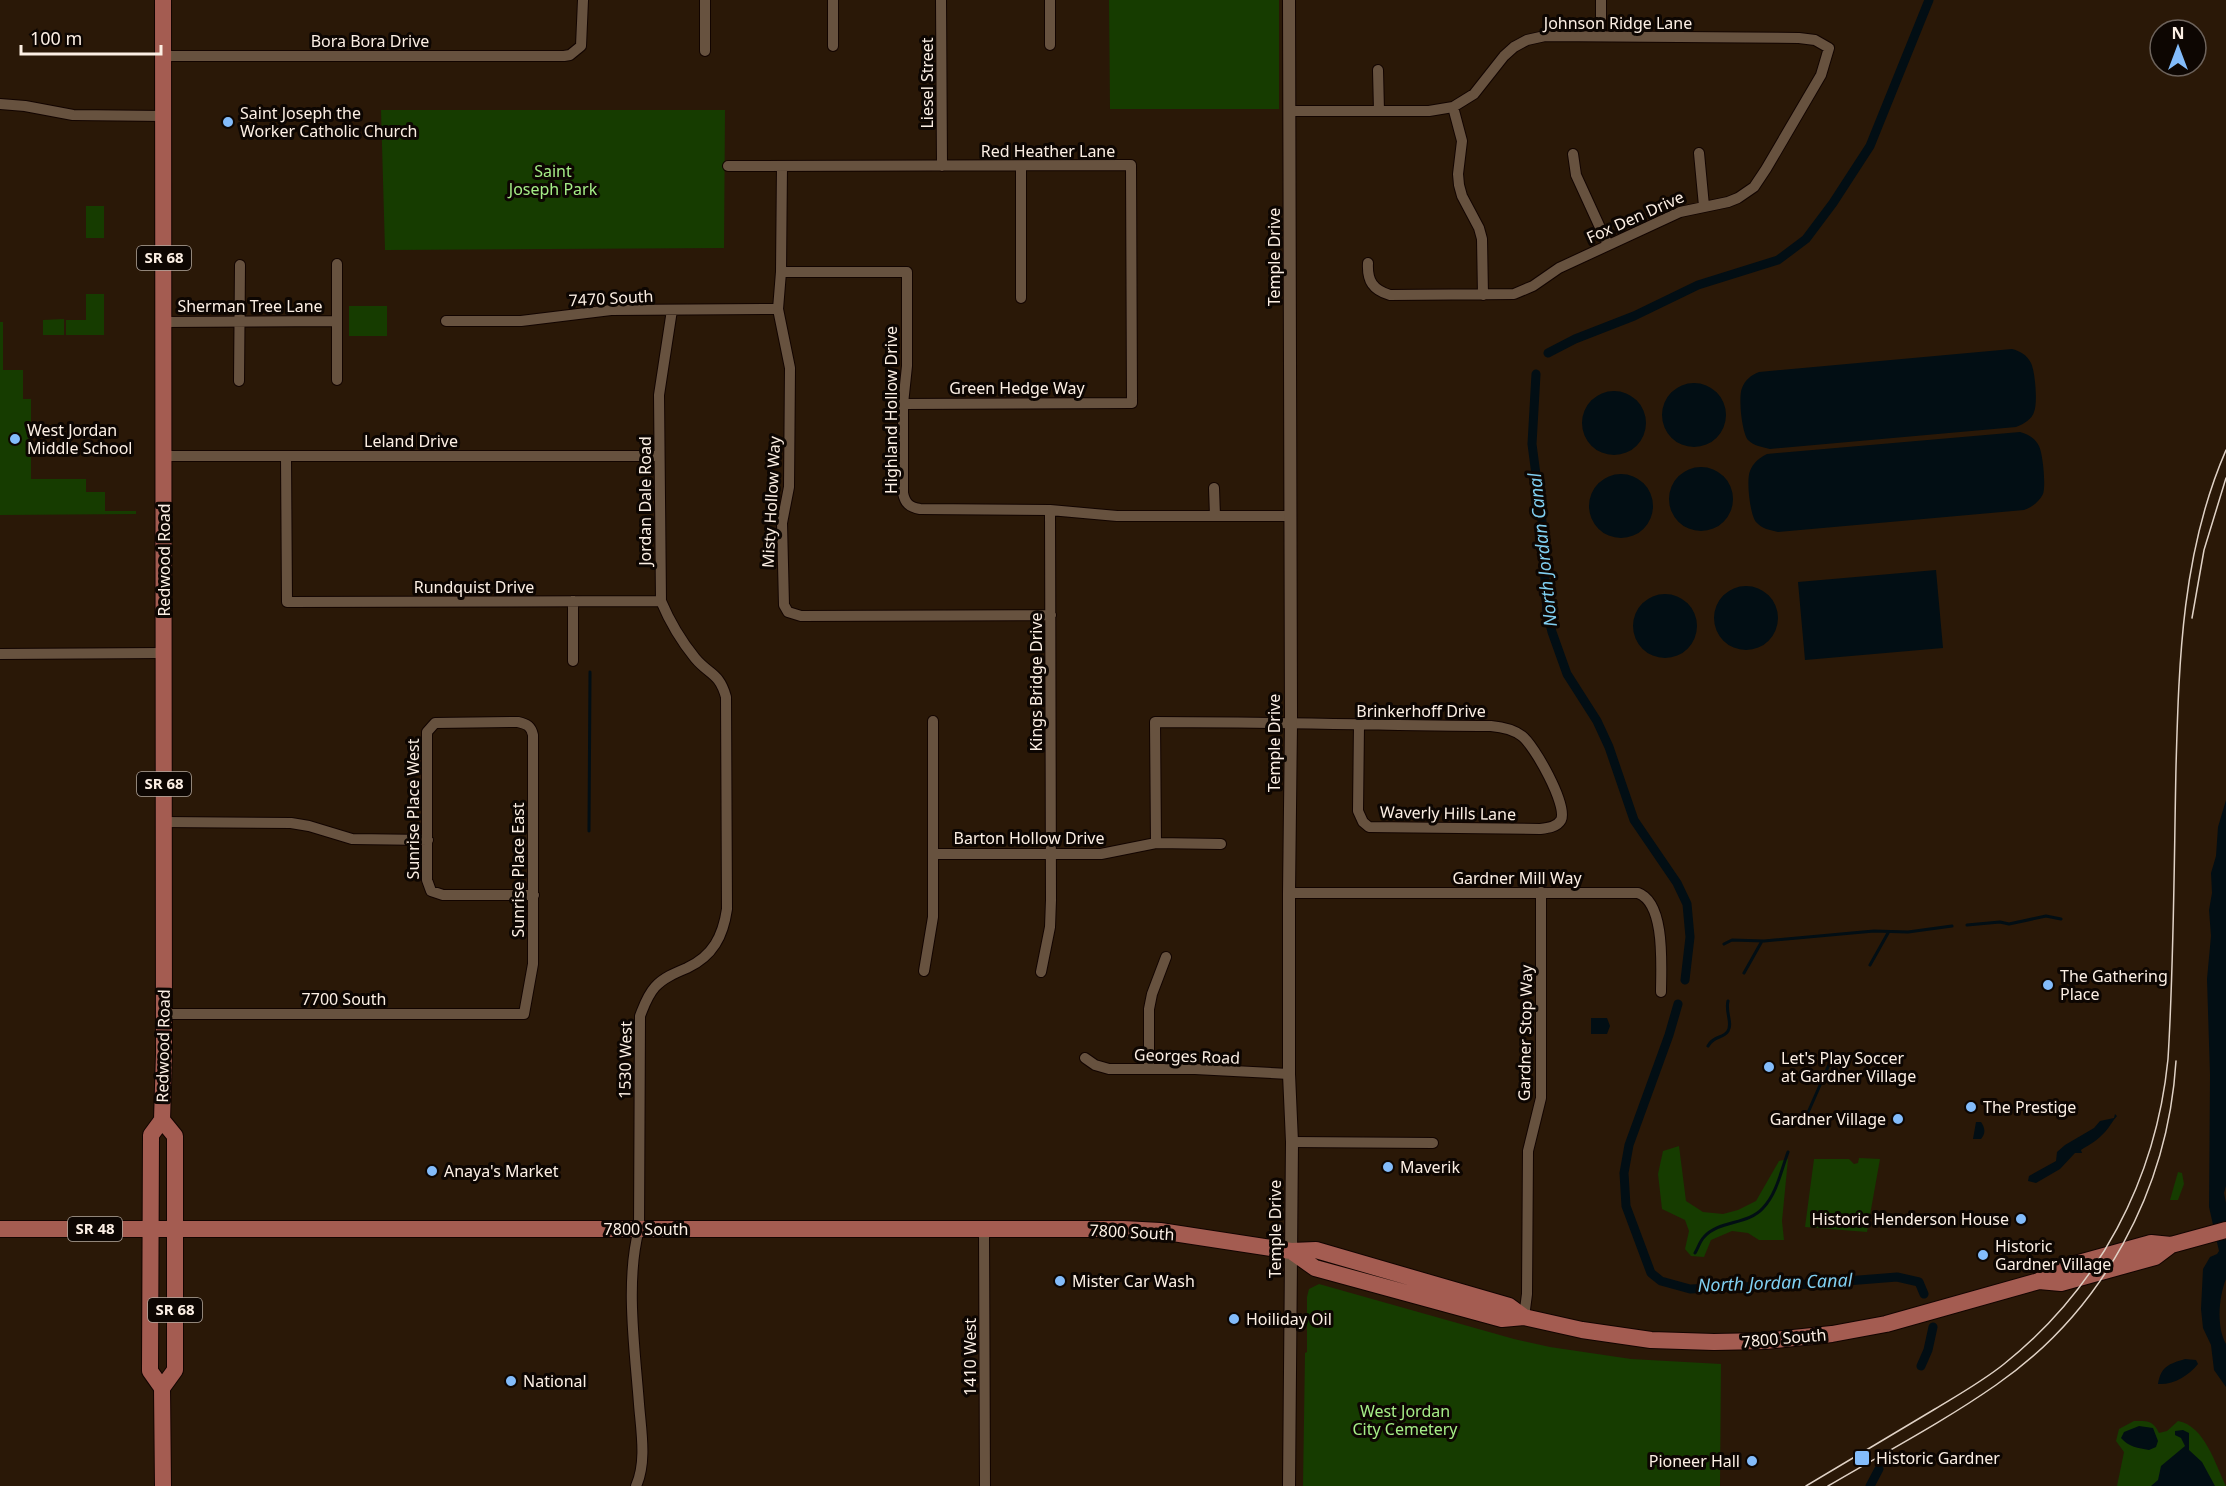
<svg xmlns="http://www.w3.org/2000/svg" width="2226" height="1486" font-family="'Noto Sans',sans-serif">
<rect width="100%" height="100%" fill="#2a1807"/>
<path fill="#163c00" d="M1109,0H1279V109H1110Z
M381,110H725L724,248L385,250Z
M86,206H104V238H86Z
M86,294H104V335H66V320H86Z
M349,306H387V336H349Z
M64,319V335H43V320Z
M0,322H3V370H23V399H31V479H86V492H105V511H136V514L0,515Z
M1679,1146L1686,1201L1703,1212L1723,1214L1738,1210L1756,1201L1779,1161L1788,1159L1782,1221L1784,1240H1759L1748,1233L1732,1231L1711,1240L1704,1257L1691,1256L1685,1249L1689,1231L1685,1220L1662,1209L1658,1174L1663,1151Z
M1859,1158L1880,1159L1867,1232L1805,1227L1814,1159H1849L1854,1164L1858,1163Z
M2178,1172L2182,1173L2184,1184L2178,1200H2170Z
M1319,1284L1514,1339L1550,1347L1631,1359L1721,1364L1720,1486H1303L1305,1353L1307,1352V1297L1309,1289Z
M2134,1421C2147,1421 2153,1420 2159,1433L2167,1431L2178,1421C2205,1426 2215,1464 2226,1486H2117L2124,1452L2116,1441L2119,1429Z"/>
<path fill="#020e14" d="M2012,349C2020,351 2027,355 2031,363C2035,371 2038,403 2034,412C2032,419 2024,424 2016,427L1770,449C1762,447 1754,446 1748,440C1742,433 1738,397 1742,388C1745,380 1751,375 1759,372Z
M1662 415a32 32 0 1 1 64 0a32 32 0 1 1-64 0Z
M1582 423a32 32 0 1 1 64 0a32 32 0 1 1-64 0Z
M2020,432C2028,434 2035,438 2039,446C2043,454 2046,486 2043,494C2039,502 2032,507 2024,510L1778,532C1770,530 1762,529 1756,522C1750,515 1746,480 1750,471C1753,463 1759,458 1767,454Z
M1669 499a32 32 0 1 1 64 0a32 32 0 1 1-64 0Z
M1589 506a32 32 0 1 1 64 0a32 32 0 1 1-64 0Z
M1936,570L1943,648L1805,660L1798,582Z
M1714 618a32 32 0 1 1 64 0a32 32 0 1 1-64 0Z
M1633 626a32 32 0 1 1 64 0a32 32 0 1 1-64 0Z
M2226,800V1186L2224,1193L2226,1203V1279C2219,1296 2216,1327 2226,1344V1387L2214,1370L2211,1345L2203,1328L2201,1309L2203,1269L2210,1257L2217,1254L2219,1251L2209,1207L2210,1075L2207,979L2211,936L2209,910L2212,893L2211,873L2216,856L2218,827Z
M1591,1018H1607L1610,1026L1607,1034H1591Z
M2115,1114L2117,1116C2112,1121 2110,1127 2105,1132C2098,1140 2089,1145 2081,1150L2082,1153H2075L2060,1169L2036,1183L2028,1181L2029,1176L2056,1161L2057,1152L2065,1145L2094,1128L2100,1121L2114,1118Z
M1976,1122H1981C1985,1128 1986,1133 1981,1139H1973Z
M2185,1359L2196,1360L2198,1364C2188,1376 2174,1385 2158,1384C2161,1366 2169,1364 2185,1359Z
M2139,1426L2153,1428L2158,1441L2156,1447L2149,1450C2138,1448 2129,1447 2121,1438L2124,1432Z
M2183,1430L2189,1433V1450L2202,1462L2215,1486H2151L2158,1480L2161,1466L2185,1446L2181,1438L2175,1435V1431Z"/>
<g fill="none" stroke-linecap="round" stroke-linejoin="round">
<path stroke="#020e14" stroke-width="3" d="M589,831L590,672
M1967,925L2000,922L2009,924L2046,916L2061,919
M1724,944L1732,940L1764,941L1874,931L1908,932L1952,926
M1870,965L1888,933
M1744,973L1762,941
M1708,1046C1714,1035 1723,1039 1728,1031C1733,1023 1725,1012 1728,1001
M1803,1124L1831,1060
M1695,1253C1698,1248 1700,1241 1704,1237C1719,1220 1748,1225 1763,1208C1777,1193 1781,1171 1788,1152"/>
<path stroke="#020e14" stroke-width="9" d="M1548,353L1575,339L1634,316L1698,285L1778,260L1806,239L1833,203L1870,146L1929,0
M1536,374L1532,444L1542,521L1545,580L1547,612L1552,632L1567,674L1597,721L1609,747L1634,820L1677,883L1687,904L1690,937L1685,980
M1678,1004L1669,1035L1629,1145L1624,1173L1626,1206L1651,1273L1661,1281L1690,1289L1796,1285L1897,1277L1919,1282L1924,1294
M1921,1366L1928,1350L1933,1327
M1870,1486L1879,1469"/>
<defs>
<path id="minor" d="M833,0V46
M941,0L942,166
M1050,0V45
M1601,36V0
M705,51V0
M163,56H564L570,55L581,46L583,0
M1378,70L1379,111
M0,104L25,106L73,115L163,116
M1453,107L1462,141L1458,174L1459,185L1462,196L1479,228L1482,239L1483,295
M1290,111H1429L1453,107L1474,94L1504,56L1514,47L1527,40L1545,36L1799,38L1815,40L1829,48L1821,75L1766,169L1754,187L1738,198L1728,202L1680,212L1559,268L1533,286L1514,294L1390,295C1373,290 1367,281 1368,263
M1699,153L1704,206
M1573,154L1576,175L1608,245
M728,166L1131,165L1132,403L903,404
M782,166L781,272L778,309L790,368L789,487L782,523L784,605L788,612L801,616L1051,615
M1021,166V298
M781,272H907V366L903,404V493C905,503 909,507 920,509L1050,510L1117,516H1290
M446,321H521L611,310L778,309
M164,322L337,321
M337,380V264
M239,381L240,265
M164,456H659
M286,456L287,602L661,601
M1214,488L1215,516
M573,601V661
M0,654L164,653
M164,822L291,823L309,826L352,839L428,840
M1156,843L1155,722C1267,722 1379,725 1491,726C1502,727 1513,729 1522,736C1534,745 1568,805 1561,820C1557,827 1548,828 1540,829L1369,827L1363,822L1358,811L1359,725
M933,854H1101L1156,843L1221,844
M1289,893H1638C1666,903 1661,968 1661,992
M924,971L933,917V721
M1041,972L1050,927L1051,900L1050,510
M164,1014H524L533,964V735C531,726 527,724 518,722L435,723L427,732V880L431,891L443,895H534
M1085,1058L1095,1065L1109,1069H1195L1289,1074
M1149,1069V1009L1152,994L1166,957
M1292,1142L1433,1143
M984,1228L985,1486
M1524,1317L1527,1294L1528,1151L1541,1098V892
M636,1486C647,1462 641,1430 639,1404C635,1350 625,1281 639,1229L640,1016C644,1006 647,996 655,987C663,978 675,973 687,968C713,956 723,936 727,909L726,697C719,672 709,675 695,658C682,642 669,620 661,601L659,395L672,310"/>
<path id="tertiary" d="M1289,0L1291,724L1289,893V1074L1292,1142L1289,1486"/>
<path id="primary" d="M0,1229H1123L1160,1231L1291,1251L1316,1250L1509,1306L1524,1317
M1291,1251L1315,1268L1502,1319L1524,1317L1582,1330L1651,1340L1714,1342L1765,1341L1832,1334L1886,1324L2039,1281L2061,1283L2155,1257L2171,1245
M2039,1281L2057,1269L2151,1243L2171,1245L2226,1230
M162,1388L175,1370V1136L162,1120
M163,1486L162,1388L150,1371L151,1135L162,1120L164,1054L163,0"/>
</defs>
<use href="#minor" stroke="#120400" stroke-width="12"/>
<use href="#tertiary" stroke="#120400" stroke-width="14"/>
<use href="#primary" stroke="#120400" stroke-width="18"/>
<use href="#minor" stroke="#67523f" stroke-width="10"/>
<use href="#tertiary" stroke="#67523f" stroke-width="12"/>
<use href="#primary" stroke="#a45c51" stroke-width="16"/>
<path stroke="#e0d2c6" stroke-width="1.5" d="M2192,618L2204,550L2226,478
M1806,1486C1849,1460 1892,1435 1935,1409C1958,1395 1983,1381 2004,1364C2099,1288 2156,1180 2168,1059C2174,962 2174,864 2176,767C2179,659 2182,551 2226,450
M1828,1486C1884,1453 1943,1422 1996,1385C2103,1311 2168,1190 2176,1061"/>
</g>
<g fill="#83bcfb" stroke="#0d0602" stroke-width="2">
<circle cx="228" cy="122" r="6"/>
<circle cx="15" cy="439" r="6"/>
<circle cx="2048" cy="985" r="6"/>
<circle cx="1769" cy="1067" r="6"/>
<circle cx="1971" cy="1107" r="6"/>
<circle cx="1898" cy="1119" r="6"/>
<circle cx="1388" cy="1167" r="6"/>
<circle cx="432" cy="1171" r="6"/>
<circle cx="2021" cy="1219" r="6"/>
<circle cx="1983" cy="1255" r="6"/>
<circle cx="1060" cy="1281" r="6"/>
<circle cx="1234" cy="1319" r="6"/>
<circle cx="511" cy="1381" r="6"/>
<rect x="1854" y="1450" width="16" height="16" rx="3"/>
<circle cx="1752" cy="1461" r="6"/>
</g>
<g text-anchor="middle" stroke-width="6" stroke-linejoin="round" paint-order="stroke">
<g fill="#0d0602" stroke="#b4a9a0" stroke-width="1.5">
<rect x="137" y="246" width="54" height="24" rx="4.5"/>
<rect x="137" y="772" width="54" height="24" rx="4.5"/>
<rect x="68" y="1217" width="54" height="24" rx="4.5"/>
<rect x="148" y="1298" width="54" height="24" rx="4.5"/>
</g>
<g font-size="15" font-weight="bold" fill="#fcefe4">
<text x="164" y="263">SR 68</text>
<text x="164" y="789">SR 68</text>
<text x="95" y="1234">SR 48</text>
<text x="175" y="1315">SR 68</text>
</g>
<g font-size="16" fill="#fcefe4" stroke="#0d0602">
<text x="1618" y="29">Johnson Ridge Lane</text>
<text x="370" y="47">Bora Bora Drive</text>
<text transform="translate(927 83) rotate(-90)" y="6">Liesel Street</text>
<text x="1048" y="157">Red Heather Lane</text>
<text transform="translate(1635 217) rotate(-24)" y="6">Fox Den Drive</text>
<text transform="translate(1274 257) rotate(-90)" y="6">Temple Drive</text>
<text transform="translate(611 298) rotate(-3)" y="6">7470 South</text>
<text x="250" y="312">Sherman Tree Lane</text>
<text x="1017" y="394">Green Hedge Way</text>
<text transform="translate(891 410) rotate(-90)" y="6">Highland Hollow Drive</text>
<text x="411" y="447">Leland Drive</text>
<text transform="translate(645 501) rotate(-90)" y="6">Jordan Dale Road</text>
<text transform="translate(771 502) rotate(-87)" y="6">Misty Hollow Way</text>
<text transform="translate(164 560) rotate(-90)" y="6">Redwood Road</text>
<text x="474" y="593">Rundquist Drive</text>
<text transform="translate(1036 682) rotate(-90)" y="6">Kings Bridge Drive</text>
<text x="1421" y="717">Brinkerhoff Drive</text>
<text transform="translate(1274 743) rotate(-90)" y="6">Temple Drive</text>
<text transform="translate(413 809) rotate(-90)" y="6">Sunrise Place West</text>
<text transform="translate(1448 813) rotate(1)" y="6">Waverly Hills Lane</text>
<text x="1029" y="844">Barton Hollow Drive</text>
<text transform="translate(518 870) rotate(-90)" y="6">Sunrise Place East</text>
<text x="1517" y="884">Gardner Mill Way</text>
<text x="344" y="1005">7700 South</text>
<text transform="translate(1525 1033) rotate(-89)" y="6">Gardner Stop Way</text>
<text transform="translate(163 1046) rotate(-89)" y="6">Redwood Road</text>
<text transform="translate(1187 1056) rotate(2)" y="6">Georges Road</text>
<text transform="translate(625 1060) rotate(-89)" y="6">1530 West</text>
<text x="646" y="1235">7800 South</text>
<text transform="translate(1275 1229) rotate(-90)" y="6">Temple Drive</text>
<text transform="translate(1132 1232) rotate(3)" y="6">7800 South</text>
<text transform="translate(1784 1338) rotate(-5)" y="6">7800 South</text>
<text transform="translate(970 1357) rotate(-90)" y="6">1410 West</text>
</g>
<g font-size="16" fill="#fcefe4" stroke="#0d0602" text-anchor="start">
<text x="240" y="119">Saint Joseph the<tspan x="240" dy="18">Worker Catholic Church</tspan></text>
<text x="27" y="436">West Jordan<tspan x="27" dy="18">Middle School</tspan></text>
<text x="2060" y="982">The Gathering<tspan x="2060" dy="18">Place</tspan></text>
<text x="1781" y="1064">Let's Play Soccer<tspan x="1781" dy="18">at Gardner Village</tspan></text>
<text x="1983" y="1113">The Prestige</text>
<text x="1886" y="1125" text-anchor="end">Gardner Village</text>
<text x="1400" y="1173">Maverik</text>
<text x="444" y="1177">Anaya's Market</text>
<text x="2009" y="1225" text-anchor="end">Historic Henderson House</text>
<text x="1995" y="1252">Historic<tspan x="1995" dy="18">Gardner Village</tspan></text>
<text x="1072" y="1287">Mister Car Wash</text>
<text x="1246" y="1325">Hoiliday Oil</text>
<text x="523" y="1387">National</text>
<text x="1876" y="1464">Historic Gardner</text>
<text x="1740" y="1467" text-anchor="end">Pioneer Hall</text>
</g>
<g font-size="16" fill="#a5ed87" stroke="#0d0602">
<text x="553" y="177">Saint<tspan x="553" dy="18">Joseph Park</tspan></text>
<text x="1405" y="1417">West Jordan<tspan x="1405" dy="18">City Cemetery</tspan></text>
</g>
<g font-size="18" font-style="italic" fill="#80cff1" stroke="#0d0602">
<text transform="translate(1543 550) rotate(-96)" y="6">North Jordan Canal</text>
<text transform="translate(1775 1283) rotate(-2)" y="6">North Jordan Canal</text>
</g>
</g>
<g transform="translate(2178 48)"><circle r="28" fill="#0d0602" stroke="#6d635c" stroke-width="1.5"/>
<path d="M0-4.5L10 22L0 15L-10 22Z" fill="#83bcfb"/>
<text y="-9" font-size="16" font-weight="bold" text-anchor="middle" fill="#fcefe4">N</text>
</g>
<path d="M21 45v9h140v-9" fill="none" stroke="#fcefe4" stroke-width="3"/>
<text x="30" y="45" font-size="18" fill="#fcefe4" stroke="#0d0602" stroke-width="4.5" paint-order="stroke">100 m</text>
</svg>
